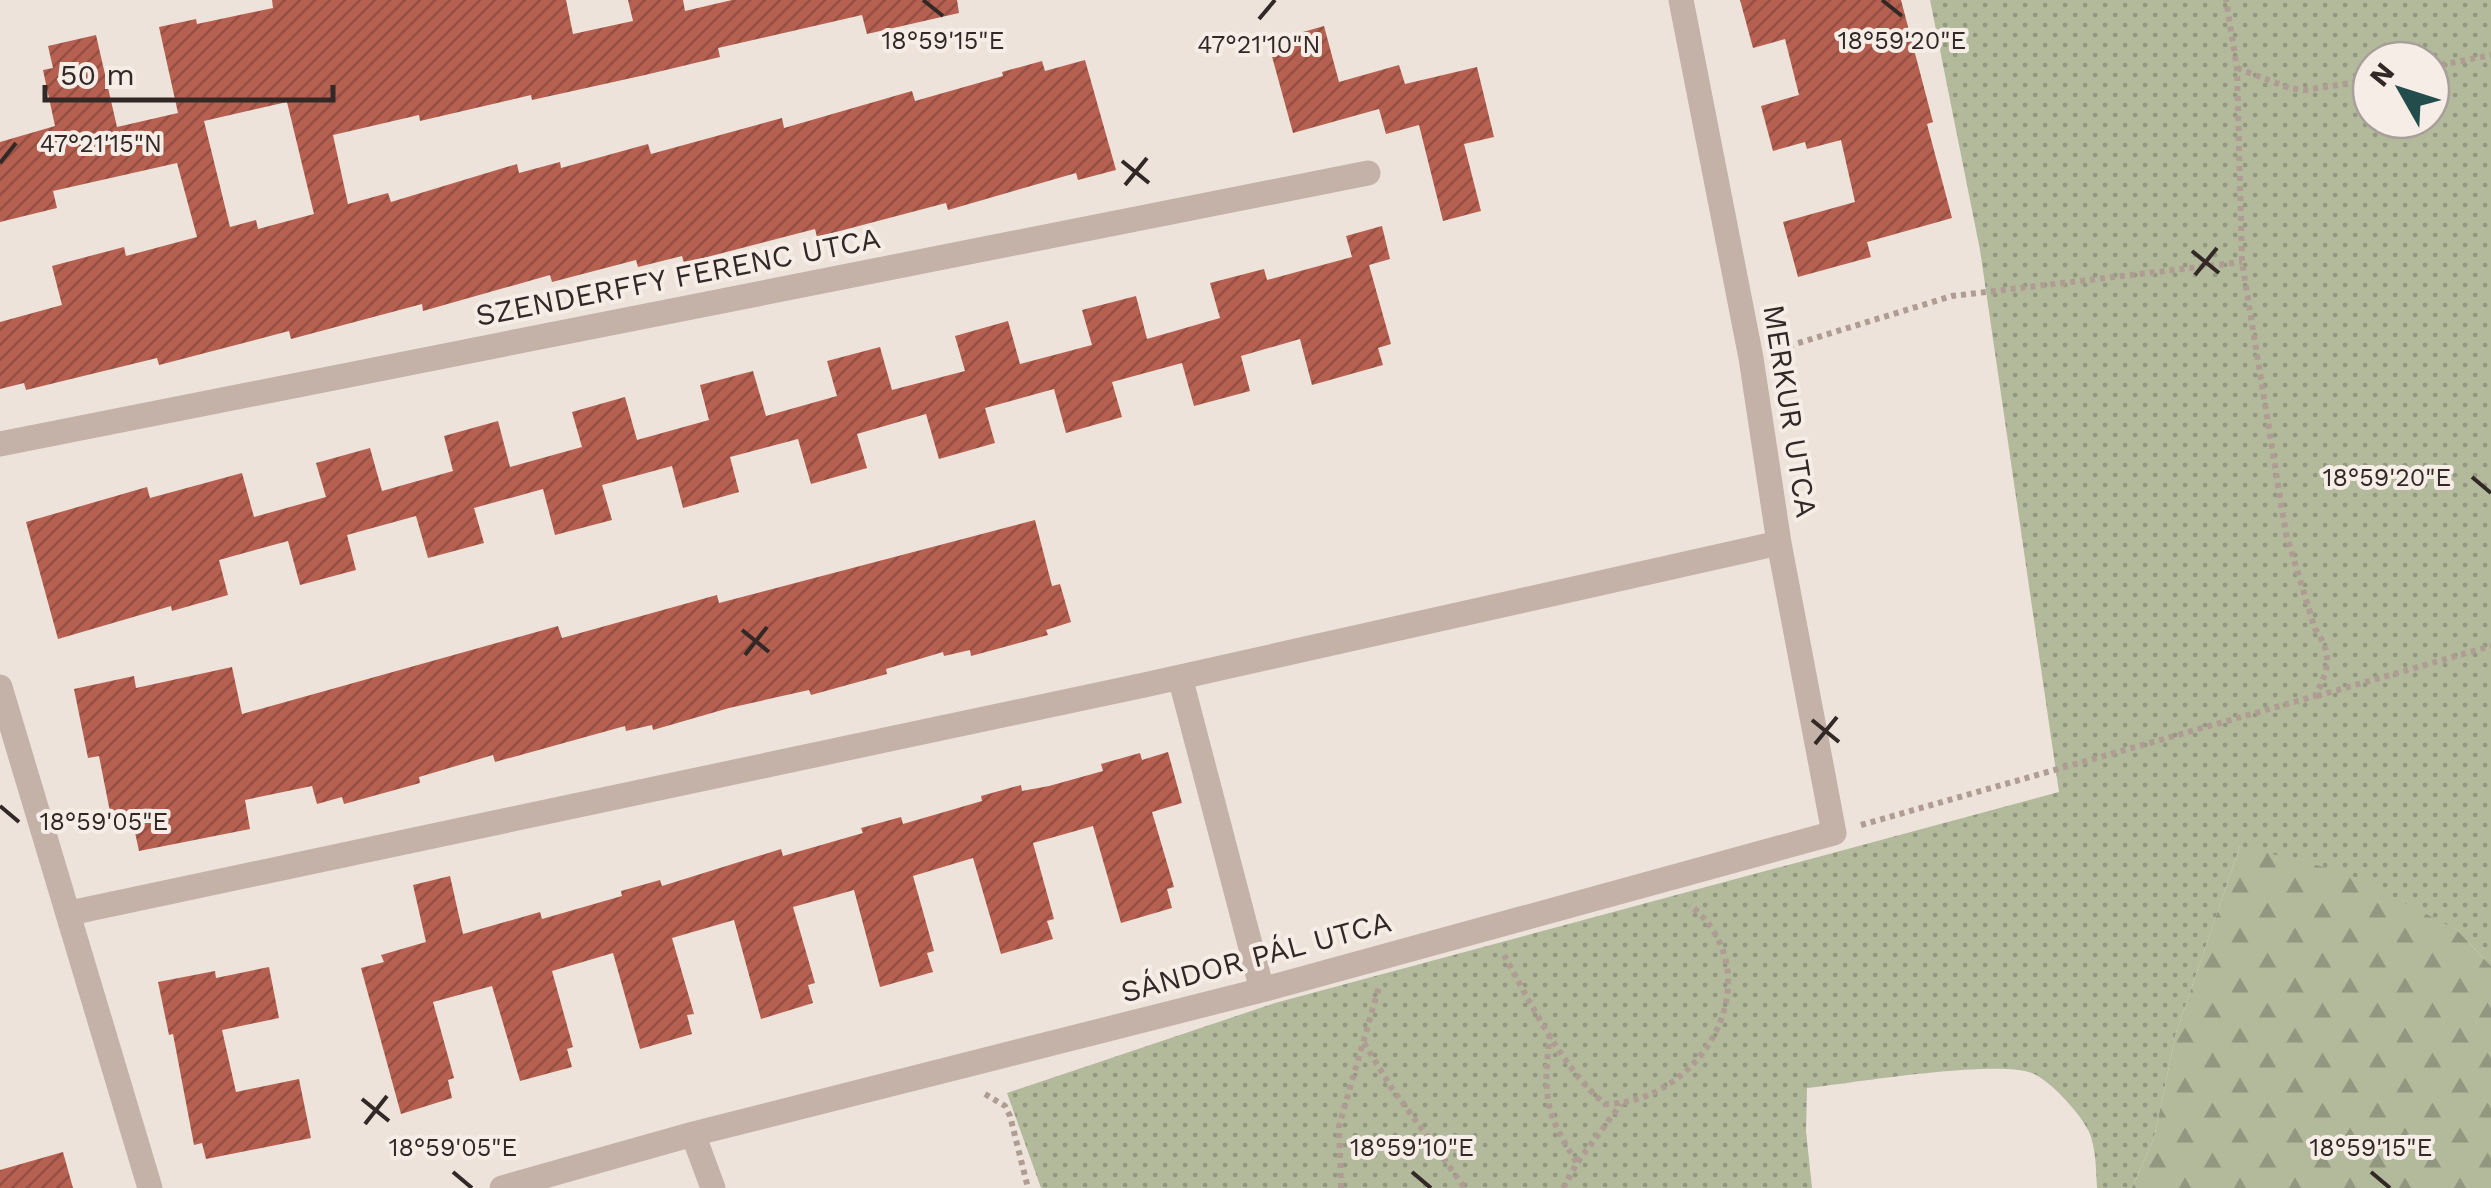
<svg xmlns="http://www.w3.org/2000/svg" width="2491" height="1188" font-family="'Work Sans',sans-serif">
<defs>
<pattern id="grass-dots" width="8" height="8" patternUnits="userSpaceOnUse" patternTransform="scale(2.5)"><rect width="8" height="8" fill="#b3ba9c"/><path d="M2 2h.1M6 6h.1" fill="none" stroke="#92977f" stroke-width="1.8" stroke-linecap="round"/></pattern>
<pattern id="forest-firs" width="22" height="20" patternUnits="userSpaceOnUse" patternTransform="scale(2.5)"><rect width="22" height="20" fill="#b3ba9c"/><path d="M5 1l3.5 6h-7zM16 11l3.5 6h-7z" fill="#92977f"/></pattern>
<pattern id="building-hatch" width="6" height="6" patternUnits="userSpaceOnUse" patternTransform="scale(2.5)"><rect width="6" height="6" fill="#b56050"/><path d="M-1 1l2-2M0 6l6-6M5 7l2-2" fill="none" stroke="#944f42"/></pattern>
</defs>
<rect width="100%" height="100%" fill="#ede3da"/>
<path fill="url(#grass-dots)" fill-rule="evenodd" d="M1930,0H2491V966L2457,930L2240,846L2176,1033L2154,1138L2132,1188H2097C2096,1170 2096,1151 2090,1134C2082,1115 2051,1081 2032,1073C1994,1059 1853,1083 1807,1088L1806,1131L1812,1188H1041L1007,1093L1275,1003L2059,792L1980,250ZM2371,60H2431V120H2371Z"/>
<path fill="url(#forest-firs)" d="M2240,846L2347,873L2457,930L2491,966V1188H2132L2154,1138L2176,1033Z"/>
<path fill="url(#building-hatch)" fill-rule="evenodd" d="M272,0H566L573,34L633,21L628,0H683L685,11L732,0H957L959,13L867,34L862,15L718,48L720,57L645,75L532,100L531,95L420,121L419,115L333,135L348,204L388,193L391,202L517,164L519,173L560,162L561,168L648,144L651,154L782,118L784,128L912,91L915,101L1003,76L1002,72L1042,61L1045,71L1085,60L1116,170L1078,180L1076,173L948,210L946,203L817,237L815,229L684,263L682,256L638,267L636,260L552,282L550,275L423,311L422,304L291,339L289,331L159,365L157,358L26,390L24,383L0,389V322L62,305L52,266L124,247L126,256L197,237L177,163L53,191L57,208L0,222V142L55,126L43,70L53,68L48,46L96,35L117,127L178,113L159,27L196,19L197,24L273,8ZM287,102L314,214L258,229L256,220L230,227L204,121Z
M1740,0H1901L1933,122L1927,124L1952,218L1867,242L1871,257L1798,277L1783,222L1855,202L1841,140L1807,149L1805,142L1773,151L1761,106L1799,95L1785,39L1753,48Z
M1324,26L1339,82L1399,65L1405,84L1477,67L1494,137L1464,144L1481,211L1443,221L1419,125L1386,134L1379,109L1293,133L1268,42Z
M1382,226L1390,259L1369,265L1391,344L1378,348L1383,365L1312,385L1300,339L1241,356L1250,391L1194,406L1182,363L1112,382L1122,417L1066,433L1054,389L985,408L995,443L939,459L926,414L857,434L867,468L811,484L798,439L730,457L739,492L683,508L672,466L602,485L612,520L555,535L543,489L474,508L484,543L428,558L416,516L347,535L356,570L300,585L288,541L219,560L228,595L172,611L171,606L58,639L26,522L147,487L150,498L242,473L254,517L326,497L316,463L370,448L382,491L453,471L444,436L498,421L510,467L582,447L572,412L625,397L637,440L709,420L700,385L753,371L766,416L837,396L827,361L880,347L892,390L965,371L955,336L1008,321L1020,364L1092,345L1082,310L1136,296L1147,339L1220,318L1210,283L1264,269L1267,280L1352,257L1346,236Z
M1035,520L1052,586L1060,584L1071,622L1046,630L1048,635L971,656L970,650L944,656L943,652L886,669L887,674L811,695L809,690L729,708L653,730L652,725L626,731L625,726L495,762L493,755L419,777L420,783L344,804L342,797L317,804L312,786L245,800L250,829L139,851L133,823L113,827L99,756L88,758L74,689L134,676L136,688L232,667L242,714L558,626L562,638L717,595L719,603Z
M1168,752L1182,803L1152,812L1174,887L1167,889L1172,908L1121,923L1093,826L1033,843L1054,919L1047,921L1053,939L1001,954L973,858L913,876L934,951L927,953L933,972L880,987L854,890L793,907L815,983L808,985L813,1003L761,1019L734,920L672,938L694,1014L687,1015L692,1034L640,1049L613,953L552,971L573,1047L567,1049L572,1067L520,1081L492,986L433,1002L454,1078L448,1080L452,1098L401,1114L361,968L384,962L381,955L426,942L413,885L450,876L463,934L540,912L542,919L622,896L621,891L660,880L662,886L781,849L783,856L863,833L861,828L901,817L903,824L982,801L981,796L1021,785L1022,791L1049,786L1103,771L1101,764L1140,753L1142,760Z
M269,967L279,1018L222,1030L236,1092L299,1079L311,1138L206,1159L202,1143L194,1145L173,1034L169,1035L158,982L215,971L216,978Z
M63,1152L73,1188H0V1170Z"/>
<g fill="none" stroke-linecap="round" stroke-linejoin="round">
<path stroke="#af9c92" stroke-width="6" stroke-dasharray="5 5" stroke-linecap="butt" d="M2431,67L2491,55
M2237,68L2289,88L2305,90L2371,80
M1779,349L1952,296L2242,262
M2317,696L2491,646
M1861,825L2315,696C2329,670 2333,654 2315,629L2286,534L2242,262L2237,68L2226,0
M1504,955C1531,1004 1562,1068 1605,1104C1703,1103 1776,975 1690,905
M1550,1034C1543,1094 1544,1112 1577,1163
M1364,1043L1391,1087L1465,1188
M985,1094L1005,1106L1010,1116L1028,1188
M1341,1188L1339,1126L1379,987
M1563,1188L1577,1163L1621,1104"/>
<path stroke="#c4b2a8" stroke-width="25" d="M0,444L1368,173
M1180,677L1262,990
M0,687L150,1188
M70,913L1149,684L1779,543
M693,1134L1262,990L1834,833L1779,543L1751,358L1681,0
M502,1188L693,1134L713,1188"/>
</g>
<path fill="none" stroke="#322927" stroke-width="4" d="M923,0L943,16M1882,0L1902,16M1259,19L1275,0M1122,161L1149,183M0,163L16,143M1125,185L1147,158M2192,251L2219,273M2195,275L2217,248M2472,477L2491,493M742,630L769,652M745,655L767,627M1812,720L1839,742M1815,744L1837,717M0,806L19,822M362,1099L389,1121M365,1124L387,1096M453,1172L472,1188M1412,1172L1431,1188M2371,1172L2390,1188"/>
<g text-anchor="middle" stroke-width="8" stroke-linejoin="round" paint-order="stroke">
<g font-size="30" fill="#322927" stroke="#f6ede6">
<text transform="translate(678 277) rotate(-11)" y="10">SZENDERFFY FERENC UTCA</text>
<text transform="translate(1790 411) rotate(81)" y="10">MERKUR UTCA</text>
<text transform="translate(1256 957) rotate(-15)" y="10">SÁNDOR PÁL UTCA</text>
</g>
</g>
<g font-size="25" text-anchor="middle" fill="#322927" stroke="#f6ede6" stroke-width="8" stroke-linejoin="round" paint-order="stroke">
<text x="943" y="49">18°59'15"E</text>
<text x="1902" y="49">18°59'20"E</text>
<text x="1259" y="53">47°21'10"N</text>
<text x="101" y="152">47°21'15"N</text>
<text x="2387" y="486">18°59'20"E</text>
<text x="104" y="830">18°59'05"E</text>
<text x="453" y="1156">18°59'05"E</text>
<text x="1412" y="1156">18°59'10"E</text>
<text x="2371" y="1156">18°59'15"E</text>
</g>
<g transform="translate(2401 90) rotate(309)"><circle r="48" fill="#f6ede6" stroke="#a89f9a" stroke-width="2.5"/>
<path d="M0-8L18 38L0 25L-18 38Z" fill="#224d4c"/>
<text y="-15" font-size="28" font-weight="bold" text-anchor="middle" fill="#322927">N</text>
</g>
<path d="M45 85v15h288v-15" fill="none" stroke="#322927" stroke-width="5"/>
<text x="60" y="85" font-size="30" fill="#322927" stroke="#f6ede6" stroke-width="8" paint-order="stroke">50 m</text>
</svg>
